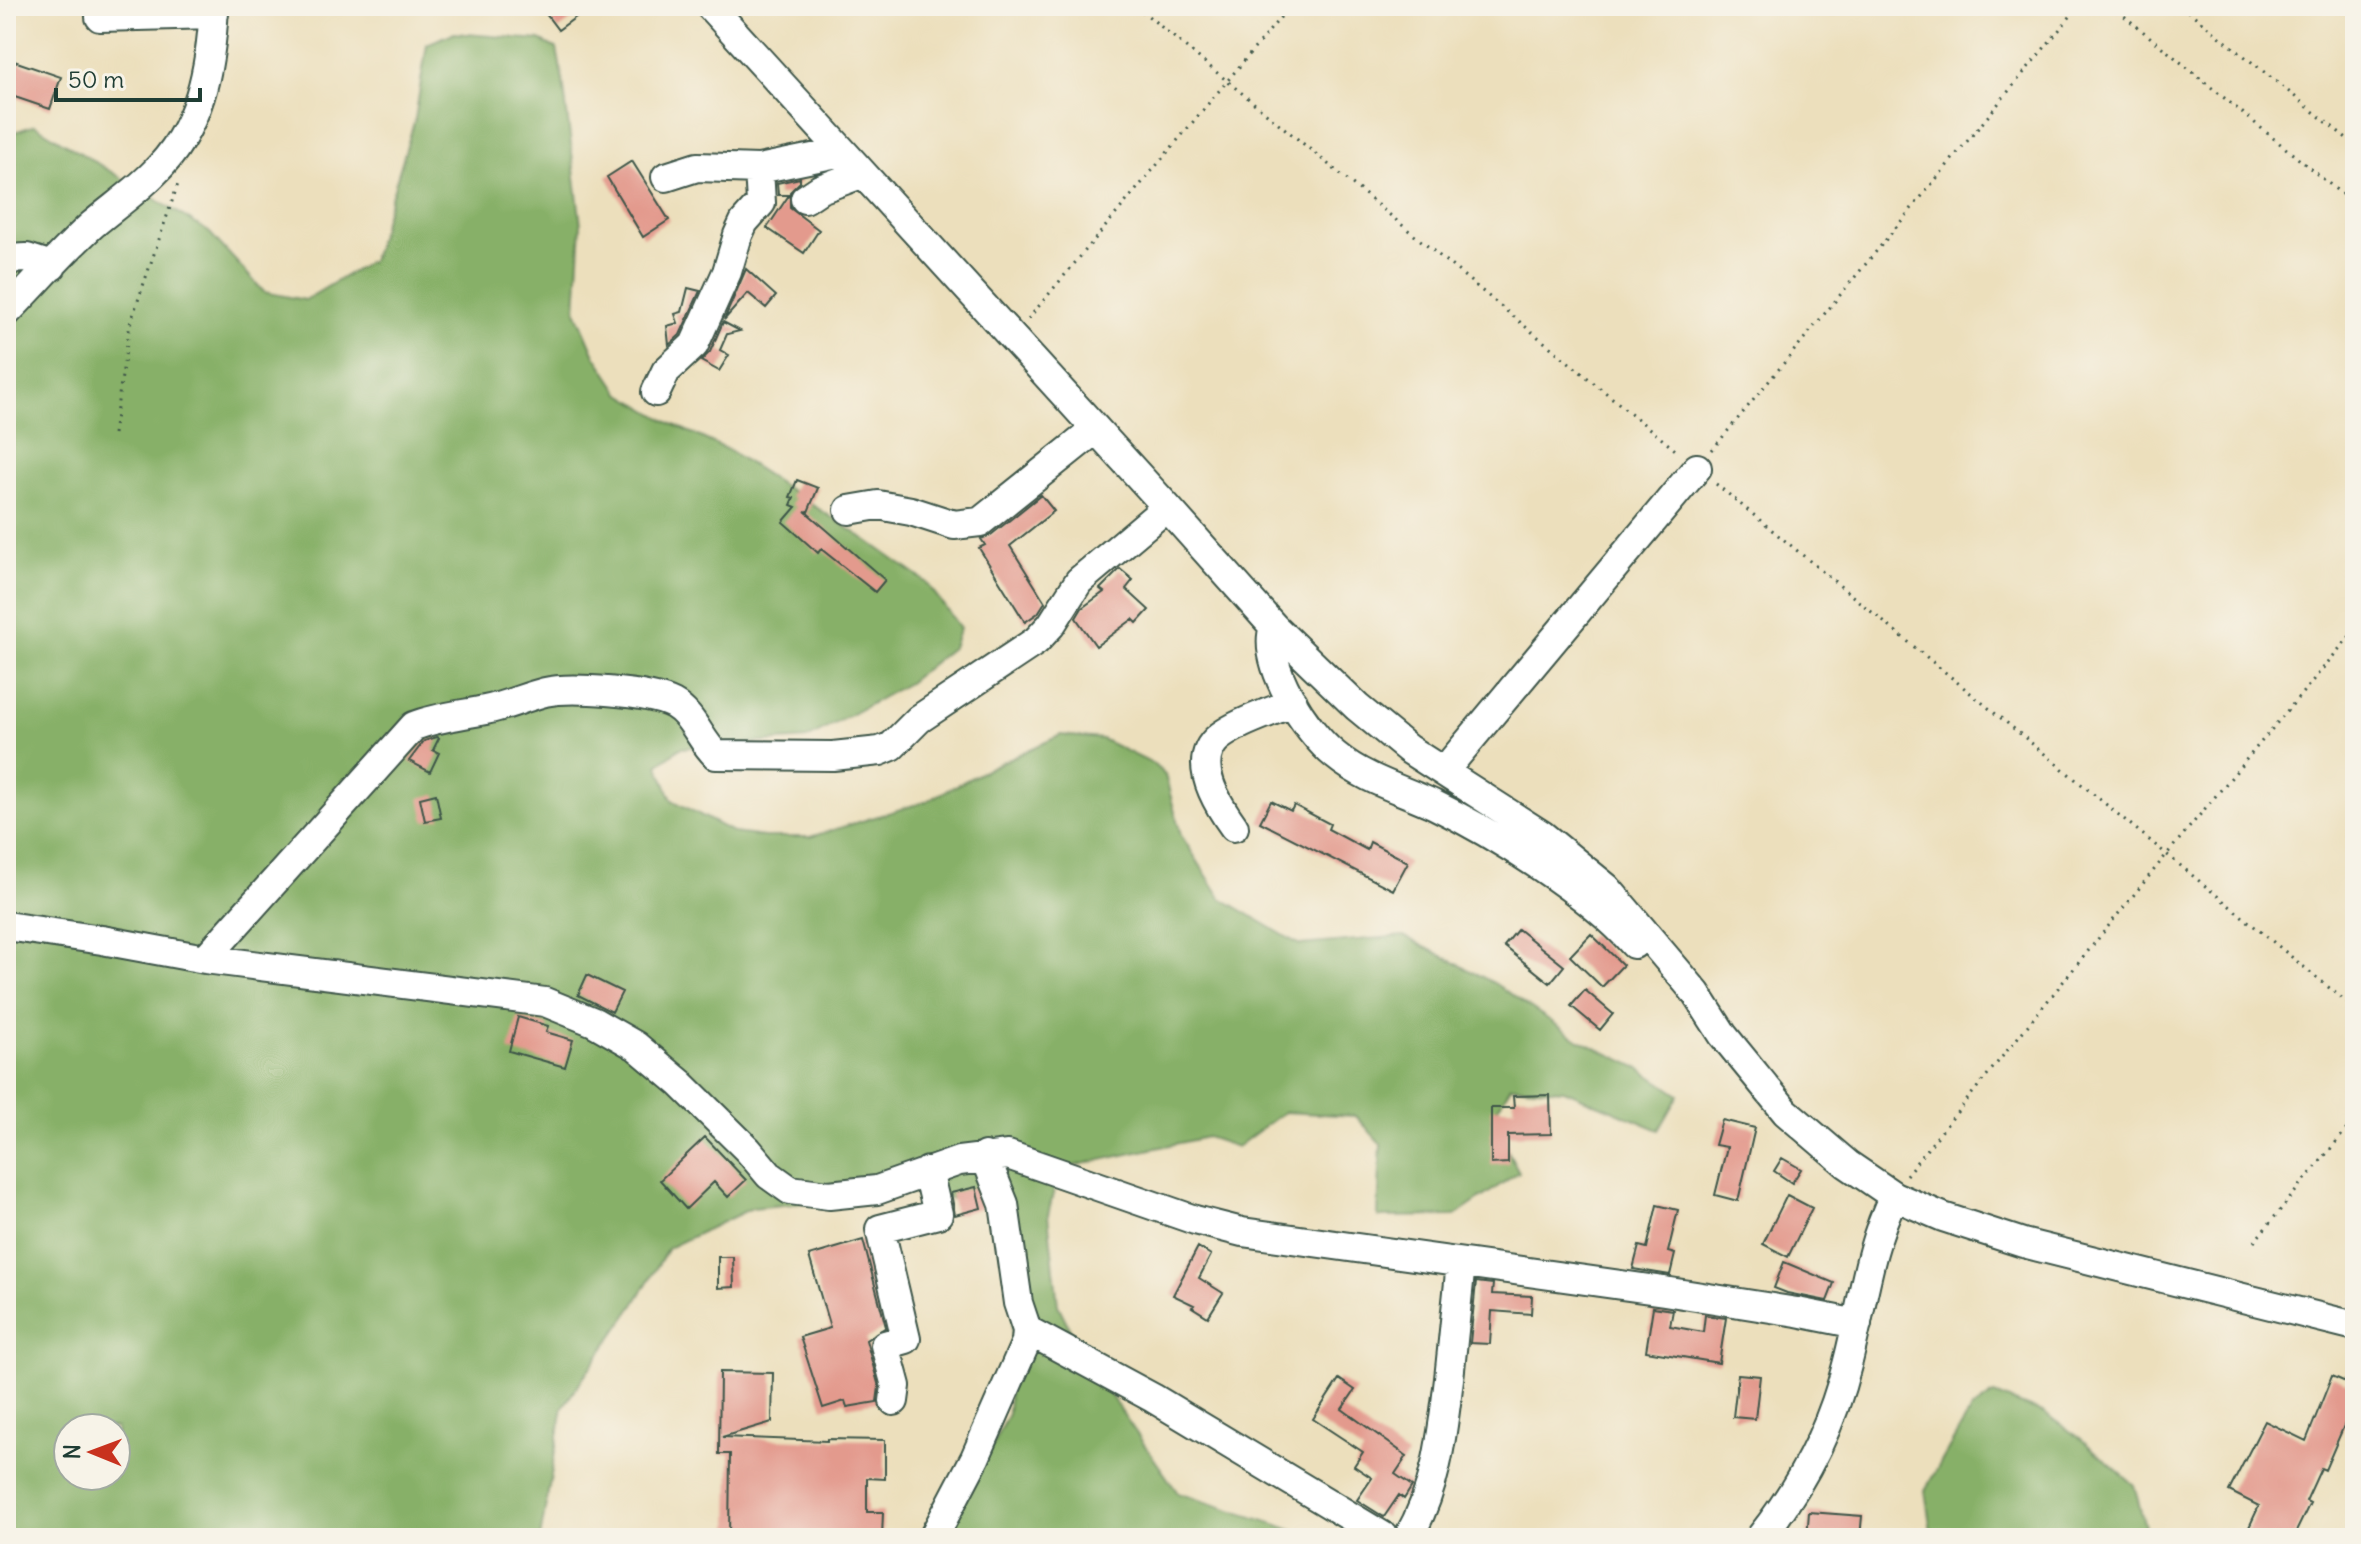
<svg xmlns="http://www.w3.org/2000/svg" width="2361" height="1544" font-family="Delius,sans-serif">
<rect width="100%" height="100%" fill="#f7f3e8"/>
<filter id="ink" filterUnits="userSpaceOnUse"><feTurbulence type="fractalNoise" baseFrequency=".0125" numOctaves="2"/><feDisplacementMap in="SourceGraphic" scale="16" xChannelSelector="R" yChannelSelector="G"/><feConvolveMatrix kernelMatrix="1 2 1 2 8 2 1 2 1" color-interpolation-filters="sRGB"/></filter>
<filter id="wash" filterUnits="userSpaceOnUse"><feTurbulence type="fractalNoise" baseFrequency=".006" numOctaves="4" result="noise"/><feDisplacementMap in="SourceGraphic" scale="32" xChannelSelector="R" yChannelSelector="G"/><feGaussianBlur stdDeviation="1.8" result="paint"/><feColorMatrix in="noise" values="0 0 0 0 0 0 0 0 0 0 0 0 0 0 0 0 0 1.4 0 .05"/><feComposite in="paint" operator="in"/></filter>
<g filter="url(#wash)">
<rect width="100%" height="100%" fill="#ecdfbc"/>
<path fill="#87b067" stroke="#53764e" stroke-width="2" fill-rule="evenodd" d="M453,33L540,40L557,49L563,81L581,225L576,311L595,355L620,393L672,424L728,450L868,541L927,583L960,628L953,647L908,683L807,739L680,748L658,765L672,800L734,833L764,837H810L927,801L993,766L1061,735L1102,739L1153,764L1165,775L1181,835L1221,898L1300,945L1404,936L1494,983L1579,1040L1639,1068L1679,1095L1659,1130L1564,1090L1511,1086L1491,1119L1519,1172L1455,1216L1378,1217L1381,1144L1356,1116L1284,1112L1237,1147L1207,1137L1059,1169L1048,1215L1058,1305L1077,1343L1114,1401L1178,1493L1318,1538H945L1008,1414L1015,1274L1003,1209L972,1201L904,1193L752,1208L668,1248L634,1305L563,1407L540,1538H6V135L35,125L209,232L264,292L305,300L372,260L415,119L427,44ZM68,1428H116V1476H68Z
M1994,1394L2045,1414L2080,1438L2134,1485L2148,1538H1932L1925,1490L1971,1410Z"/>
<g id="blocks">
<path fill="#e39a8d" d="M540,6H591L558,30Z
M11,60L61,77L50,109L6,94V77Z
M632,161L669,220L643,237L607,177Z
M800,178V182L790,192V208L819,230L804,253L767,228L789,195H778L777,183Z
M746,269L776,296L766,308L748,293L724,320Z
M688,288L700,291L680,335L669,345L667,326L678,323L675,314L682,312Z
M723,322L740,331L727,334L720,350L729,355L719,371L701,361L710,352Z
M797,480L818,488L808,512L805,511L885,580L875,592L821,549L818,553L783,522L796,507L791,505L794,498L790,497Z
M1041,495L1054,511L1010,546L1045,602L1038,613L1025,622L979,548L985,545L981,539L991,535Z
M1120,569L1133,580L1126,589L1149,610L1137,623L1133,619L1096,646L1076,618L1082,608L1104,592L1100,589Z
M437,737L439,738L433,750L439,753L430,772L409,761L424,741Z
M436,794L441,818L425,821L420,798Z
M1271,801L1291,811L1294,805L1330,824L1328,829L1367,850L1370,842L1408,862L1393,890L1260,822Z
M1518,929L1564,966L1550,983L1504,946Z
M1591,934L1623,965L1602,987L1570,956Z
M587,975L622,992L612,1012L578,995Z
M1585,990L1613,1014L1600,1030L1571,1006Z
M518,1017L548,1026L546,1032L573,1040L565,1067L509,1051Z
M1550,1095L1551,1134L1508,1135V1163L1491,1164V1108H1514L1513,1096Z
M1722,1120L1755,1128L1738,1201L1715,1195L1727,1147L1715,1145Z
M705,1137L746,1180L728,1197L714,1182L686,1209L660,1180Z
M1782,1158L1801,1169L1792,1183L1774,1171Z
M976,1187L981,1208L955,1215L951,1193Z
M1787,1195L1812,1208L1788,1257L1763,1244Z
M1657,1205L1678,1210L1668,1252L1675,1254L1670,1275L1633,1269L1639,1246L1647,1248Z
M863,1240L886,1327L866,1340L879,1387L877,1402L847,1407L845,1401L823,1408L800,1337L830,1328L809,1256Z
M1198,1247L1211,1255L1199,1278L1223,1293L1208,1317L1192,1307L1194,1305L1173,1295Z
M718,1257H733L734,1287L718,1288Z
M1784,1262L1834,1283L1827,1301L1787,1293L1774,1288Z
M1476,1282L1493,1284L1492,1294L1532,1296L1531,1314L1492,1311L1490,1344L1470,1343Z
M1653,1307L1673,1310L1670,1326L1703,1332L1705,1315L1726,1318L1719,1363L1646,1351Z
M720,1372L773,1373L772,1422L722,1437L827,1441V1439L885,1440V1479L867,1478V1512H883L882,1538H729L730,1454H719Z
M1738,1374L1760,1376L1755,1419L1733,1417Z
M2332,1376L2355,1386V1400L2325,1470L2321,1468L2306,1501L2310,1503L2293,1538H2244L2259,1506L2229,1491L2265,1421L2306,1441Z
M1339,1379L1355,1390L1342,1409L1407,1456L1395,1474L1412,1486L1404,1499L1399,1495L1384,1517L1357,1500L1372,1478L1354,1466L1363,1452L1313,1419Z
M1809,1512L1862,1516L1860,1538H1807Z"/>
</g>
</g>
<g filter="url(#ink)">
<use href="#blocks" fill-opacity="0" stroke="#3e5548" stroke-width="2"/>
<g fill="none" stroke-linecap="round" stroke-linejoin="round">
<defs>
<path id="minor" d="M710,6L1167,507L1274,627L1357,707L1408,749L1542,835L1607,888L1696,993L1723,1035L1786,1112L1847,1164L1894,1196L1943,1217L2023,1243L2355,1326
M100,17L214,14
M666,177L697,167L759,169L842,152
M805,199L820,189L861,174
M6,259L27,258L52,266
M6,313C35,284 62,252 92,225C112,208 134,193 153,174C200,129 211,68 214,6
M656,392L666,371L694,345L727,272L738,235L744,222L761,203L759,169
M849,510L878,505L911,511L954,525L980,522L1096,429
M1274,627C1261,664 1307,733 1335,755C1364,779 1400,789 1433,804C1493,833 1591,894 1634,944
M1444,771L1697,468
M1234,827C1218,805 1190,761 1219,737C1240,721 1270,713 1293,702
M6,926L102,940L205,959L545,1002L594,1022L636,1046L680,1083L748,1150L769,1175L790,1190L829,1195L877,1190L959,1161L1008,1155L1195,1220L1242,1232L1664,1291L1797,1312L1857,1324
M205,959L414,726C437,717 461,715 485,710C506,706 525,697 545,692C570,686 650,692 673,704C693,715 700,740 716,755L833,756L880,751L892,746L919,719L1036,641L1051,625L1079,581L1167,507
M1027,1330L1153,1398L1386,1538
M894,1401L896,1386L885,1345L906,1339L880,1229L938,1214L928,1171
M933,1538L975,1458L1026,1342L1027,1330L1018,1303L1004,1204L985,1156
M1408,1538C1437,1488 1442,1436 1449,1379C1453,1340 1457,1301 1461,1263
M1760,1538C1801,1486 1831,1430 1847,1365C1862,1309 1868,1247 1894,1196"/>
</defs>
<use href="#minor" stroke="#3e5548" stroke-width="32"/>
<path stroke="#3e5548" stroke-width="3" stroke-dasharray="2 6" stroke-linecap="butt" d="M1136,6L1679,453
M2112,6L2355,205
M2182,6L2355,145
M1028,319L1290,6
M113,434L130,324L179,181
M1712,450L2079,6
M1716,484L2355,1009
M1906,1175L2167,854L2355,630
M2254,1242L2355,1119"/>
<use href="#minor" stroke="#fff" stroke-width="28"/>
</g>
</g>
<rect width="2361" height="1544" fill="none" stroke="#f7f3e8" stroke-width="32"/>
<g transform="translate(92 1452) rotate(271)"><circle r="38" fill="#f7f3e8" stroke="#a1aaa0" stroke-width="2"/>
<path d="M0-6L14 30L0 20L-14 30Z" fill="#c8321e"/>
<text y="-12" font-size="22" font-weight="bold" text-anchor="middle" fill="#1f3d34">N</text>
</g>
<path d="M56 88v12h144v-12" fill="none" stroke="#1f3d34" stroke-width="4"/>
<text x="68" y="88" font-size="24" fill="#1f3d34" stroke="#f7f3e8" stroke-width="6" paint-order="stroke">50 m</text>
</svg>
